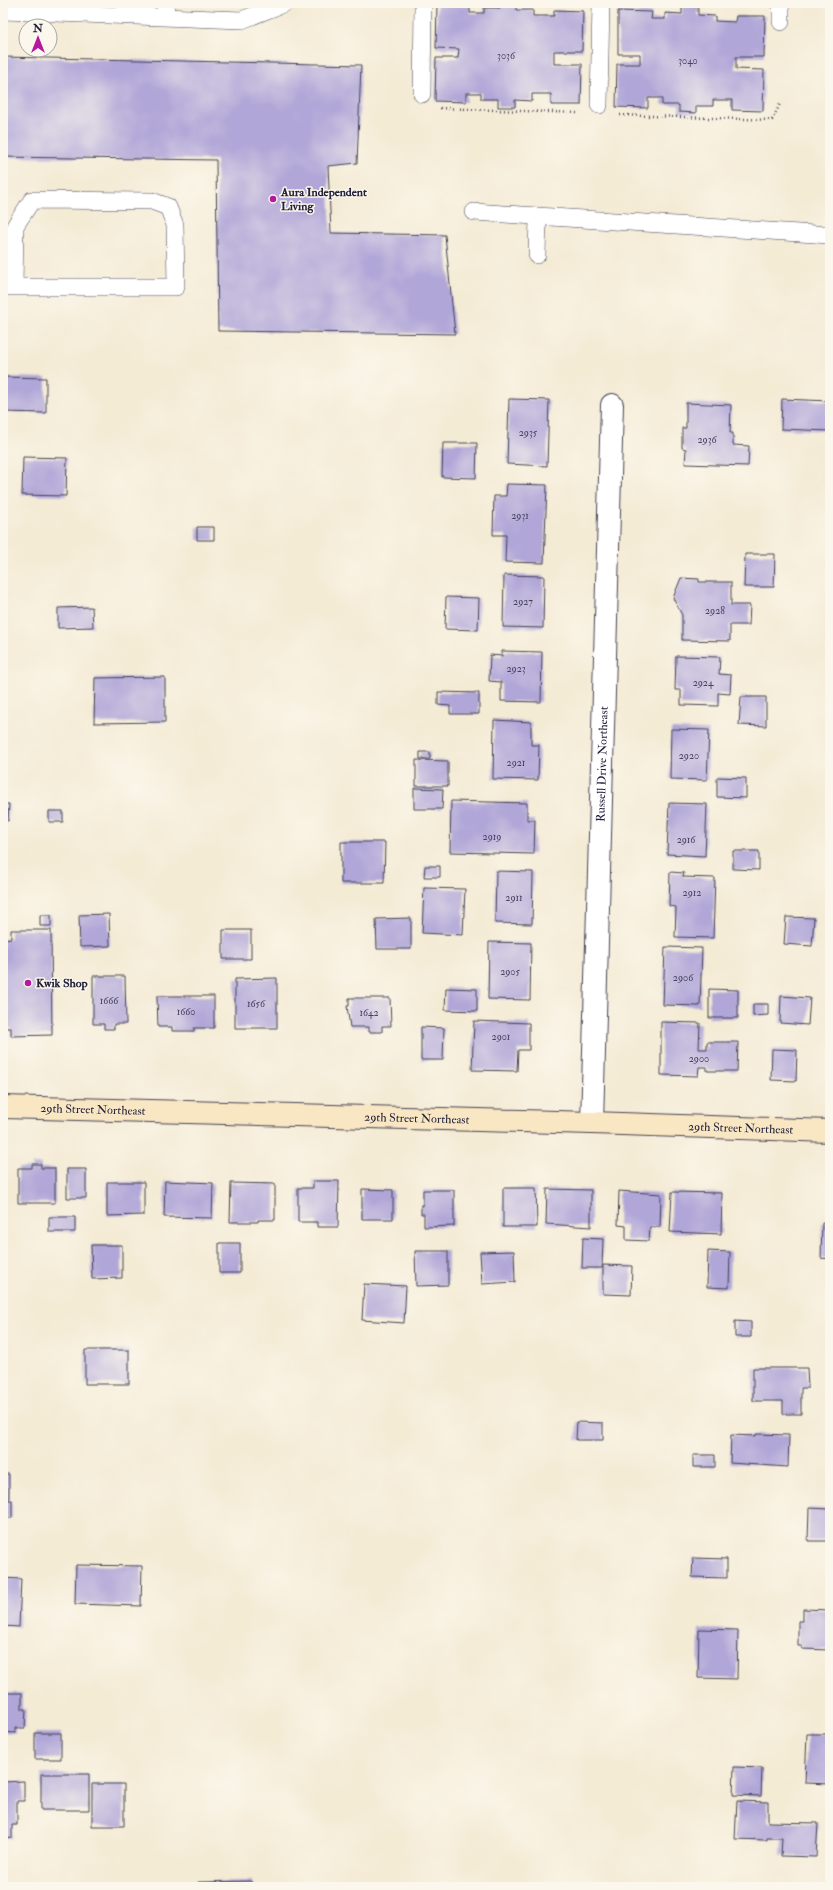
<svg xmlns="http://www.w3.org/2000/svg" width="833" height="1890" font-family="'IM FELL Double Pica',serif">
<rect width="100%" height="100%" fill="#fbf7ec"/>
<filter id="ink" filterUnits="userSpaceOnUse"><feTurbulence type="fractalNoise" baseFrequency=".025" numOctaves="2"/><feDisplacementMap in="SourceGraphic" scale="8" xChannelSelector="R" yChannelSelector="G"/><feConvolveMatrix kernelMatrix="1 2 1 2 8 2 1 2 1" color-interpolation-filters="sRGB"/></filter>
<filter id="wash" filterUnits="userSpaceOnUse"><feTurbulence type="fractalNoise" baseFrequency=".012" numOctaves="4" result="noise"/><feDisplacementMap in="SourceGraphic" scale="16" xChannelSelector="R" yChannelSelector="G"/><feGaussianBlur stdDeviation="0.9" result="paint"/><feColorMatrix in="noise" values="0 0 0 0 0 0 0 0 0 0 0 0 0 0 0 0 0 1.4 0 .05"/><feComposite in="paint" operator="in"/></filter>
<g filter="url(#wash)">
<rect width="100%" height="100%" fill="#f4ebd5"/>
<g id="blocks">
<path fill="#b0a6d8" d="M501,3H517L516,10H533V16H554V10L583,11L582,51H554V64H582L581,105H551V94H532V101L515,100V107H498V99H481V93H466V102L435,101L436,58H458L459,49L436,48L437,5L470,6V13H484V8H500Z
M682,6L698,7V15L715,16V21L735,22L736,16H765L764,57H736V69L764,70L763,111L732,110V100H713V106H696V113L679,112V105H662V98H648V108L616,107L617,64H640V54H618V11L652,12L651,19H665V13L682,14Z
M3,57L361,65L357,163L328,166L331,233L445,235L455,334L218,331L216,160L3,157Z
M4,377L46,378V413L4,412Z
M509,399L549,400L547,466L507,464Z
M782,399L830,401V431L781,429Z
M686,403L731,405L730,433H733V445L749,446L748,466L685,464L686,449L682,448V428H686Z
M443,443H477L476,478L442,477Z
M23,457L67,458L66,496L22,495Z
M507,484L547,485L544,563L505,562L506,535H493L494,496H506Z
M197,527H214V540H197Z
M745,554H775L774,587H744Z
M504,575L544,576L543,628L503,627Z
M681,578L699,579V582H731V605H750L749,625H730V641L682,640V615L673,598Z
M446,597L479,598L478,630L445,629Z
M92,607L93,627L58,628V608Z
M502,651L542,652L541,702L501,701V682L489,681L490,655L502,656Z
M676,656L720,657L719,674L731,675L730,694L718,693V706L681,705V690H675Z
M165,677V722L94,723L95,678Z
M438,692L479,693V714H450V706L438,705Z
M741,697H766V726L739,725Z
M494,720L531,722V745H539L538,780L493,779Z
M671,729L709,730L707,780L670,779Z
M420,752H430V759H420Z
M416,760L448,761V786H416Z
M717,777L746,778V798L717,797Z
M414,788L443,789L442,809H414Z
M451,801L527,803V820H535L534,854L450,852Z
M669,803L707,804L705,856L667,854Z
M3,804H9L8,821L3,820Z
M49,811H63V822H49Z
M341,842H385L384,883H341Z
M733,851H759V870L733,869Z
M425,866H440V877H424Z
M496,871L533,872L532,924L495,923Z
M670,872L684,873L683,877L715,878L713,938L675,937L676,907L669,906Z
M424,888L465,889L463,935L422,933Z
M829,893H830V915H827Z
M109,914L110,946L80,947L79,915Z
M40,915H51V926H40Z
M786,917L814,918L812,946L784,944Z
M411,918V949H377L376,919Z
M11,930H51L52,1035L11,1036V1028H4L3,939L11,938Z
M223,930H251V959H223Z
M489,942L531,943L530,1000L488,999Z
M665,947L702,948L700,1006L663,1005Z
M93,976H125L126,1024H114V1029H104V1024H93Z
M277,978V1028H235V979Z
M446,988L477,989V1011L445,1010Z
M709,989L738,990V1018H709Z
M157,996H214V1028H194V1031H172V1027H158Z
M781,996L810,998L808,1025L780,1023Z
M349,998H390L391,1026H382V1032H369V1027H350L347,1006H349Z
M753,1004H768V1015L753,1016Z
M474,1021L529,1023V1050H518L517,1071L472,1070Z
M661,1022L700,1023L699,1049H707V1042H738L737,1071H707V1067H699L698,1076L661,1075Z
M421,1027L444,1028L443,1060H421Z
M772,1049L797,1050L796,1081L771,1080Z
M32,1164H41V1168H55V1203H18V1168H32Z
M67,1169H86V1198H67Z
M165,1181L213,1183L212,1218L164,1217Z
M313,1181H339L338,1227H317V1222H298V1188H313Z
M107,1182H144V1215L107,1216Z
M231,1183L275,1184V1220H258V1222H230Z
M503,1188H536L537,1227H503Z
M362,1189L393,1190V1219H362Z
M547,1189L591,1190V1227L546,1224Z
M423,1190H454V1226L424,1227V1214H421V1205H423Z
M619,1191L661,1194L660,1227H650L649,1241L626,1240V1226L618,1225Z
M672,1192L722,1193L721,1234L670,1232Z
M49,1217H75V1232H49Z
M822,1223H830V1259L821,1258Z
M583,1238L603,1239L602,1268H582Z
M219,1243H240V1273H219Z
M91,1245H122V1278L92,1279Z
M415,1251H448V1285L416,1286Z
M514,1251L515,1282L482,1284L480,1252Z
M708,1251L730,1252L729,1288L707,1287Z
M603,1265L632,1266L631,1295L603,1294Z
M364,1284L406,1286L404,1323L362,1320Z
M735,1321L751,1322V1337H735Z
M85,1350H129V1384H85Z
M753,1368H807L808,1388H801V1414H783V1401H753Z
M577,1422L603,1423V1440H576Z
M756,1434L789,1435L788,1467L730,1463L731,1435L756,1436Z
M693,1455H715V1467H693Z
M3,1474H9V1500H12V1518H3Z
M809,1508L830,1509V1541H808Z
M693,1558L727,1559V1578L692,1577Z
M76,1565L142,1566L141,1606L75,1604Z
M3,1578L21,1579L19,1627L3,1626Z
M803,1609L830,1610V1650L802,1649V1646H798V1621H803Z
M699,1629L738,1630L737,1679L698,1678Z
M3,1693H22V1709H26L25,1728H15V1733L3,1732Z
M35,1733H61V1759H35Z
M807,1734H830V1784L805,1783Z
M734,1767L762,1768L761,1796L733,1795Z
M41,1774H89V1810H41Z
M24,1781V1801H17V1825H12V1838L3,1839V1782Z
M92,1784H124V1826H92Z
M737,1801L768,1802V1822L818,1823L816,1857L781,1856L782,1838H767V1840L735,1839Z
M252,1881V1887H198V1882Z"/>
</g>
</g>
<g filter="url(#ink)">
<use href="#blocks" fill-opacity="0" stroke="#424052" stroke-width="1"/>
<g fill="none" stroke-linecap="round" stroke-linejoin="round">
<defs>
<path id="lane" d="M3,11L242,20L285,3
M165,17L166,3
M781,22V3
M422,94L423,3
M599,105L601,3
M474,212L830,235
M537,255L538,217
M3,287H176L175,225L168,207L152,201L32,200L15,226L14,287"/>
<g id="street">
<path id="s1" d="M592,1123L612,405"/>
</g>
<g id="secondary">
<path id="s2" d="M3,1107L592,1123L830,1131"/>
</g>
</defs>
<use href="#lane" stroke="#424052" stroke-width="18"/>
<use href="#street" stroke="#424052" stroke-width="24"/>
<use href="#secondary" stroke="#424052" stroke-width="24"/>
<path stroke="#424052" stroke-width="2.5" stroke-dasharray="1 3" stroke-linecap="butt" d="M440,108L579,113
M620,115L772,120L780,104"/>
<use href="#lane" stroke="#fff" stroke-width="17"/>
<use href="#street" stroke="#fff" stroke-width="22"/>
<use href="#secondary" stroke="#f9e7c3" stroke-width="22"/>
</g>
</g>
<g fill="#b5179e" stroke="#fbf7ec" stroke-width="1.5">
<circle cx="273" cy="199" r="4"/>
<circle cx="28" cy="983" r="4"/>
</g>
<g text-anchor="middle" stroke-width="3" stroke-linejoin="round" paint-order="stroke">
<g font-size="10" fill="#464362">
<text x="506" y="59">3036</text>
<text x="688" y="64">3040</text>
<text x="528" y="436">2935</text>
<text x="707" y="443">2936</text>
<text x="520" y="519">2931</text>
<text x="523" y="605">2927</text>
<text x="715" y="614">2928</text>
<text x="516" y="672">2923</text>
<text x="703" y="686">2924</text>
<text x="689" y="759">2920</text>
<text x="516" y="766">2921</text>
<text x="492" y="840">2919</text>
<text x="686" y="843">2916</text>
<text x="692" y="896">2912</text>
<text x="514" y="901">2911</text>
<text x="510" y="975">2905</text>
<text x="683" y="981">2906</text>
<text x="109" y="1004">1666</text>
<text x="256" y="1007">1656</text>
<text x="186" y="1015">1660</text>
<text x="369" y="1016">1642</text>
<text x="501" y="1040">2901</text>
<text x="699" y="1062">2900</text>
</g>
<g font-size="12" font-weight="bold" fill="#22223b" stroke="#fbf7ec" text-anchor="start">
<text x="281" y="196">Aura Independent<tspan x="281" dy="14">Living</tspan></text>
<text x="36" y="987">Kwik Shop</text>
</g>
<g font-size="12" fill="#22223b" stroke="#fbf7ec">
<text dy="4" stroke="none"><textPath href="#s1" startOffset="359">Russell Drive Northeast</textPath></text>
<text dy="4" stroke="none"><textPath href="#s2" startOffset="90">29th Street Northeast</textPath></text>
<text dy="4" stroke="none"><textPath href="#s2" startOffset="414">29th Street Northeast</textPath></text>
<text dy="4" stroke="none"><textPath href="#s2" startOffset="738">29th Street Northeast</textPath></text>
</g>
</g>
<rect width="833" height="1890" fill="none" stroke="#fbf7ec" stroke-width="16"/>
<g transform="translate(38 38)"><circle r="19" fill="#fbf7ec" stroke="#a4a2a5"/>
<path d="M0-3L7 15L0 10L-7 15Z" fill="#b5179e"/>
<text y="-6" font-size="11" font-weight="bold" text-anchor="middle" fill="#22223b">N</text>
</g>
</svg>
